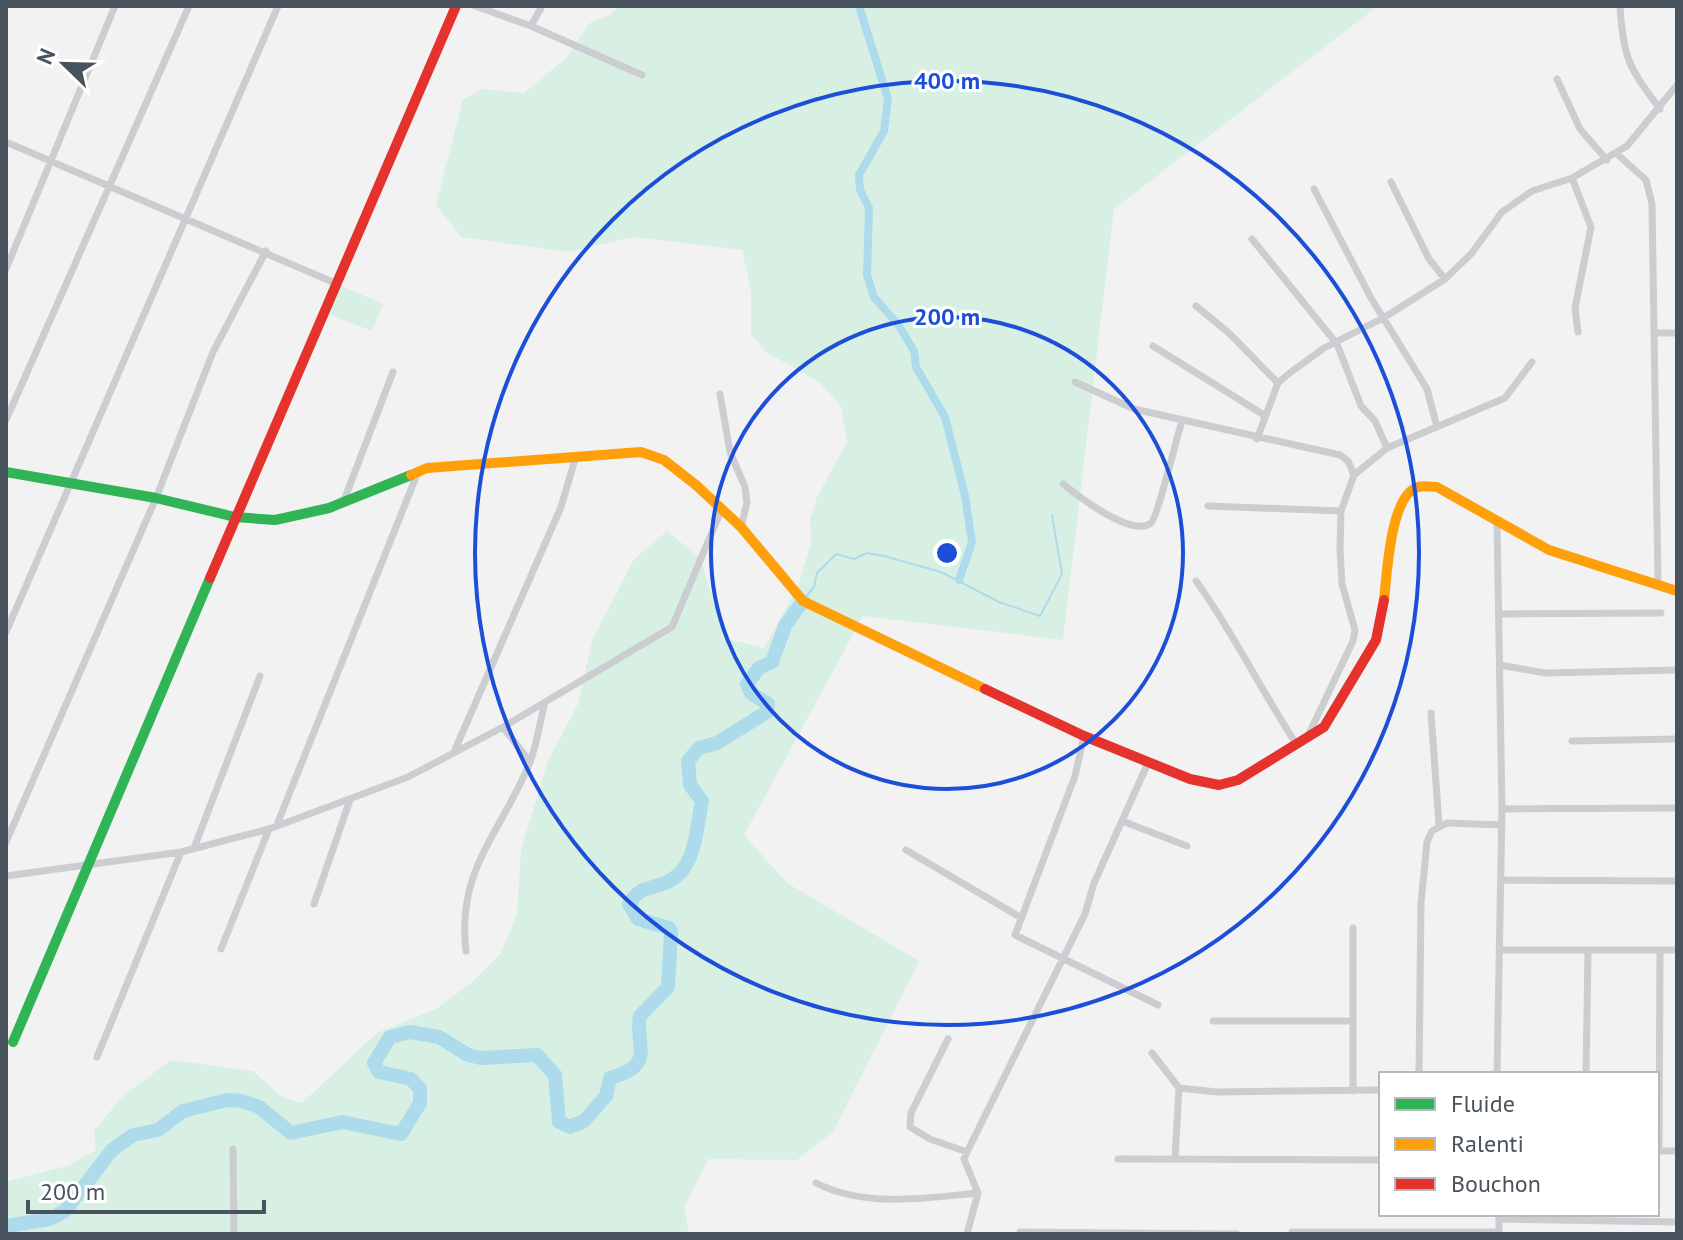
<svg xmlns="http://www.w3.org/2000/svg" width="1683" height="1240" font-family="'PT Sans',sans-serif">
<rect width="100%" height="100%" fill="#f2f2f2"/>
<path fill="#d7f0e3" d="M619,6H1378L1114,209L1063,640L863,616L744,835L787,883L919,961L833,1132L797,1160L708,1159L684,1207L689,1234H6V1182L70,1165L96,1150L94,1131L122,1097L171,1060L253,1071L282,1097L302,1103L377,1033L436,1009L470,984L501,953L517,913L521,850L548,761L578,704L592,641L634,559L667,531L700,558L725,638L764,648L798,586L811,543L810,521L817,497L847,442L841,406L819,382L766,352L751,334V291L742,250L634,237L569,252L461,237L436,205L463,99L483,89L524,93L566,58L590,23L610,15Z
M335,283L383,304L372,331L323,312Z"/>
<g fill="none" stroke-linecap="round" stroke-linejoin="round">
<path stroke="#addbec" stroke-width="2" d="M805,598L814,587L817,573L836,554L854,559L867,553L884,556L941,572L999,602L1040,616L1062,574L1052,515"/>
<path stroke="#addbec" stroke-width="8" d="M859,6L888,99L884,131L859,175L860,190L869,208L867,275L874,297L899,326L914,351L916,367L945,417L965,496L972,542L959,580"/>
<path stroke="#addbec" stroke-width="14" d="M6,1226L50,1219L65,1211L112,1150L133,1135L158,1130L183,1111L227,1100L242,1101L259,1107L291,1133L342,1122L401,1134L420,1103V1089L411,1079L379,1072L374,1063L390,1037L410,1032L439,1037L468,1055L481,1058L537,1055L555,1075L559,1122L570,1127L584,1121L606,1096L610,1078C658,1065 634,1045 640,1016L668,987L671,932L669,928L638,919L629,904C639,887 649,889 665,883C697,871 696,828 702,801L690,785L688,761L699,748L717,743L767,712L768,704L751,693L747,684L759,668L772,662L785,626L803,601"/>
<path stroke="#cbcdd0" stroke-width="7" d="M475,6L531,26L642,75
M1620,6C1623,58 1629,68 1660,109
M531,26L542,6
M1557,79L1580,129L1607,160
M6,142L335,283
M1617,154L1646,180L1652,204L1658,584
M1572,178L1591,227L1575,308L1578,332
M1391,182L1429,259L1445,279
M1314,189L1371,298L1427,389L1437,427
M1252,239L1337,344L1361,406L1375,421L1387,448
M6,269L115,6
M1196,306L1229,333L1278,383
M1656,333H1677
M1153,346L1264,415
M1075,382L1134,409L1340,455L1348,461L1354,475
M720,394L730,452L745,487L747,503L741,527
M6,420L189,6
M1257,439L1278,383L1287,375L1324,348L1385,317L1445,279L1471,254L1502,212L1532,191L1572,178L1627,146L1677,85
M1063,484C1078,496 1132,538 1151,523C1157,519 1177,436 1182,421
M343,503L393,372
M1208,506L1341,511
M1196,581C1234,633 1261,691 1297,745
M1500,614L1661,613
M6,632L278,6
M1500,665L1545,673L1677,670
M1431,713L1439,825
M503,727L530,762
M1084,736L1075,776L1015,935L1158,1005
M1307,738L1353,641L1355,630L1342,584L1340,550L1341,511L1354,475L1387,448L1505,398L1532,362
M1572,741L1677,739
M454,752L561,507L576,456
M1502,809L1677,808
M1122,821L1187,846
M278,822L418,472
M6,842L156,498L213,352L266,251
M194,848L260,676
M906,850L1020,917
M6,876L181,852L269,829L408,777L503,727L672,627L721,511
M1501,880L1677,881
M314,904L350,800
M221,949L269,829
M1499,950H1677
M466,951C456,869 502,832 530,762C537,743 540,722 545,702
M1213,1021H1352
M948,1039L911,1113L910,1127L930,1139L967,1152
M1152,1053L1179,1088L1217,1092L1381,1090
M97,1057L181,852
M1419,1074L1421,903L1427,842L1432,831L1447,823L1502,825
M1497,1074L1502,809L1497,523
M1586,1074L1588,952
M1353,1091V928
M233,1149L234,1234
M1657,1151H1677
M1659,1151L1660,950
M1118,1159L1381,1160
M1175,1159L1179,1088
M816,1183C864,1208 927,1198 978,1193
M1500,1219L1677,1222
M1020,1232L1237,1234
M1292,1232H1499
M967,1234L978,1193L964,1159L967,1152L1085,914L1094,883L1148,763
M1499,1234V1214"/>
<path stroke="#30b455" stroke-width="10" d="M6,472L156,498L235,517L275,520L329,508L411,475
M13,1042L210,578"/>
<path stroke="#ff9f0a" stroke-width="10" d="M411,475L427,468L641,452L664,460L696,485L741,527L803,601L985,689
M1384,600C1387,575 1390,495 1418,487C1423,485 1432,487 1437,487L1549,550L1677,591"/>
<path stroke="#e5322d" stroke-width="10" d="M210,578L456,6
M985,689L1084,736L1190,779L1219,785L1238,780L1324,727L1376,640L1384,600"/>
</g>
<g fill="none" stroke="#1d4ed8" stroke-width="4">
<circle cx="947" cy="553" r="236"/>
<circle cx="947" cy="553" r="472"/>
</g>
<circle cx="947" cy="553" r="12" fill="#1d4ed8" stroke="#fff" stroke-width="4"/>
<g font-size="24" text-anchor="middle" font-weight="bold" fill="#1d4ed8" stroke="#fff" stroke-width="6" stroke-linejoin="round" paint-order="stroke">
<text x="947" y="89">400 m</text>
<text x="947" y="325">200 m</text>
</g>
<rect width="1683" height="1240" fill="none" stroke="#49535e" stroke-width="16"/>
<rect x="1379" y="1072" width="280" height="144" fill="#ffffff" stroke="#b6babf" stroke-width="2"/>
<rect x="1395" y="1098" width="40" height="12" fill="#30b455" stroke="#b6babf" stroke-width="2"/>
<text x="1451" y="1112" font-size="24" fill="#49535e">Fluide</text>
<rect x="1395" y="1138" width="40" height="12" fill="#ff9f0a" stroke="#b6babf" stroke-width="2"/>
<text x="1451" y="1152" font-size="24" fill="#49535e">Ralenti</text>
<rect x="1395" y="1178" width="40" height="12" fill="#e5322d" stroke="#b6babf" stroke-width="2"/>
<text x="1451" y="1192" font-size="24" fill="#49535e">Bouchon</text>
<g transform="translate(64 64) rotate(293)" stroke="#ffffff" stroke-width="6" paint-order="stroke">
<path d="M0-6L14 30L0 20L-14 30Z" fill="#49535e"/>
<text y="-12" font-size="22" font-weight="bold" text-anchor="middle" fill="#49535e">N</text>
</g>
<path d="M28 1200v12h236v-12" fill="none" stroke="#49535e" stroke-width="4"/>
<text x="40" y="1200" font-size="24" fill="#49535e" stroke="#ffffff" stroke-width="6" paint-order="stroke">200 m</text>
</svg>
